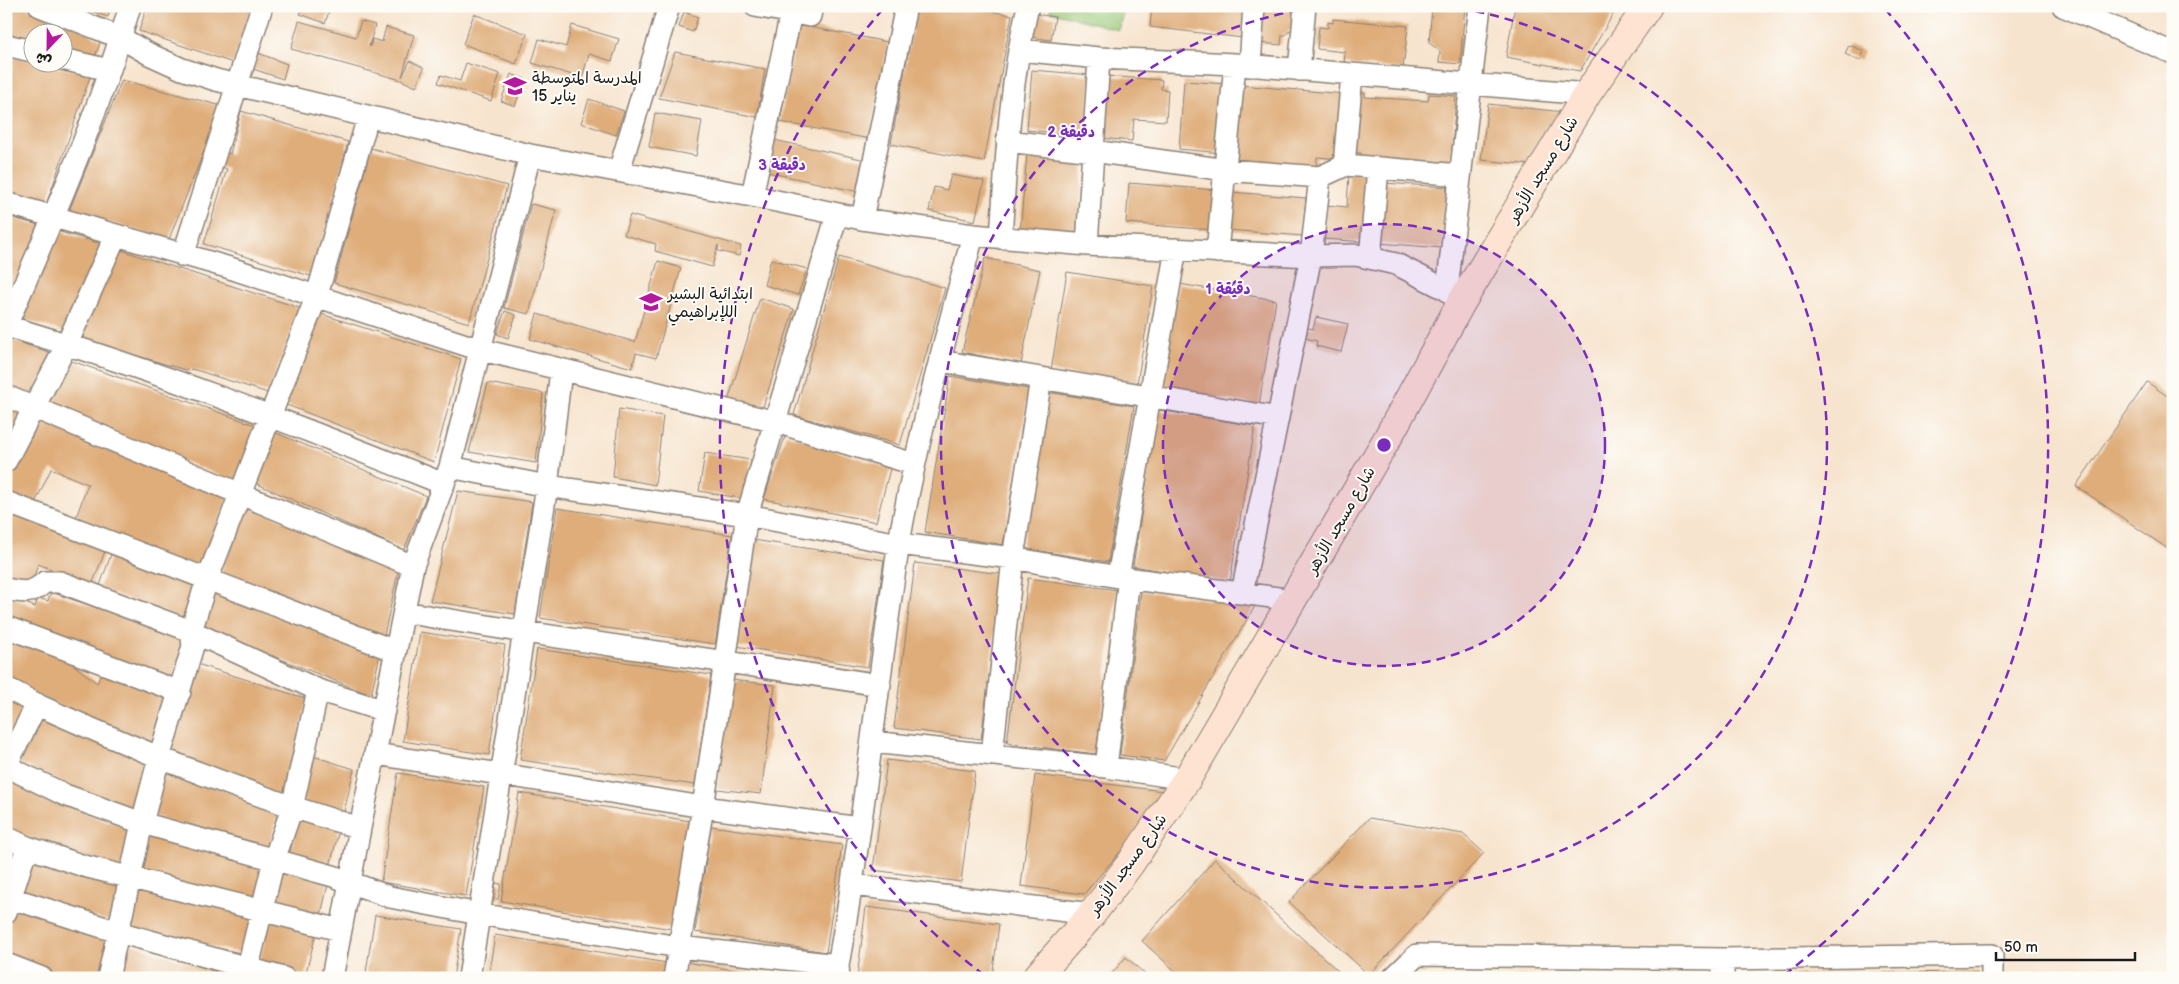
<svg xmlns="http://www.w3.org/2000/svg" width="2179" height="984" font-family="'Balsamiq Sans','Playpen Sans Arabic',sans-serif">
<rect width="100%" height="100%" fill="#fdfcf7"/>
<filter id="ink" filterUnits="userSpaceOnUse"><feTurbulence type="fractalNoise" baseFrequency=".02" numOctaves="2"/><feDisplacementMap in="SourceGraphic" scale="10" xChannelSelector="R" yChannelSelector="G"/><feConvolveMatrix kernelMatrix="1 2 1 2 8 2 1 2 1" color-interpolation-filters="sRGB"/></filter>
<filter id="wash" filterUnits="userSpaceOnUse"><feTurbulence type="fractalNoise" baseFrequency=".0096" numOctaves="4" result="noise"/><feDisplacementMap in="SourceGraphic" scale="20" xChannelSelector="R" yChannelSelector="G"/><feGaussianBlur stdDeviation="1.12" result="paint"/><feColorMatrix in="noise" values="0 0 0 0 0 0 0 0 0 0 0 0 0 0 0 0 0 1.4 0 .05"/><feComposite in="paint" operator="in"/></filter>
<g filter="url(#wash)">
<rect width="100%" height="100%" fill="#f7e4ce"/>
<path fill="#98c776" stroke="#5a7249" d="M1051,6H1125L1118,30L1050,11Z"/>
<g id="blocks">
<path fill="#dfad7a" d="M6,6H23L68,23L101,40L94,60L62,52V32H32V44L6,37Z
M77,6H111L108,17Z
M147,6H252L233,63L139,31Z
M303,6H331L325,23L300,14Z
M917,6H963L1012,15L984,162L891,144Z
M1152,6H1245L1243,38L1150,27Z
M1262,6H1295L1294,30H1290L1286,35H1282L1281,45L1260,43Z
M1432,6H1465L1460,64L1439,62L1440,51L1429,43Z
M1515,6H1618L1580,71L1506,57Z
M684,12L698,17L693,32L679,27Z
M474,14L527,34L516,64L463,44Z
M1035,14L1055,17L1051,40L1031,37Z
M1333,19L1408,26L1403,69L1344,64L1345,52L1317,49L1319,27L1328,28V22L1333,23Z
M299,21L356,37L361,21L375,25L369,46L370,47L372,39L382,42L386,27L414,35L402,77L410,61L424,68L416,87L401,80L291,49Z
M572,25L619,39L612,61L589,54L582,78L532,63L539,39L566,47Z
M798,25L888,42L870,139L780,122Z
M1849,45L1864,51L1860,61L1845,54Z
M675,52L765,69L757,117L659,98Z
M258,53L287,64L283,79L253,69Z
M6,55L32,61V62L91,74L46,205L6,195Z
M466,63L500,74L491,101L438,83L441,75L460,81Z
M1032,70L1091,75L1086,135L1027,130Z
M511,74L525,79L515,106L501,101Z
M1104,76L1162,80L1161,89L1168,90L1166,121L1134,119L1132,141L1099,138Z
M122,80L222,106L169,239L69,211Z
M1184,81L1227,84L1222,153L1179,149Z
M1240,85L1345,94L1339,159L1317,157L1316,168L1234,161Z
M1356,92L1365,93V97L1428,101L1429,94L1456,96L1451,163L1361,156V153L1348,152Z
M589,99L624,111L616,135L581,123Z
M1488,104L1564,112L1533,165L1481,160Z
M241,111L348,142L314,277L204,244L227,169L209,161L215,148L230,154Z
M655,113L702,121L696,156L649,147Z
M774,140L866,160L859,192L767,172Z
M371,148L507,186L469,323L334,283Z
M1027,154L1084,160L1077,237L1020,231Z
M1349,173L1371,174L1365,242L1323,239L1326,205L1347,207Z
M951,175L984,181L975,221L929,211L934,187L947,190Z
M1129,183L1216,190L1213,230L1126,223Z
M1383,183L1447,187L1442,248L1378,243Z
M1231,192L1306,198L1303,236L1228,230Z
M531,204L556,210L529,314L504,308Z
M630,215L741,246L739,256L718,251V245L712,267L655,251L656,244L624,235Z
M6,216L42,226L6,313Z
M57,231L105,245L65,332L20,318Z
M118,249L300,308L268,393L199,371L191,369L189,371L131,354L78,336Z
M839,257L945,288L900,445L794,415Z
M985,258L1040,270L1021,364L962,352Z
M771,259L807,269L798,295L764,285Z
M658,261L681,268L656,358L636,353L632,368L530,339L537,314L635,342Z
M1067,272L1153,286L1137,384L1051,371Z
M1179,284L1276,300L1259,405L1161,389Z
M760,298L794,309L762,410L728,401Z
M505,311L516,315L508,338L497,334Z
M318,313L461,359L434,462L284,404Z
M1316,317L1348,324L1341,352L1316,346L1317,341L1301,337L1304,327L1313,329Z
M9,339L54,354L31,398L6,389V344Z
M66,359L258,426L236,482L44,404Z
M950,376L1029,389L1003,545L925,532Z
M2147,382L2173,400V542L2168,549L2076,486Z
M488,383L543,393L536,463L469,452Z
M1047,392L1134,406L1108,562L1022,548Z
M6,406L23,414L6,447Z
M619,409L663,416L655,485L613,477Z
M1158,410L1255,426L1230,582L1133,566Z
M36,417L228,497L198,572L74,523L88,484L51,469L34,505L6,494V471Z
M274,432L426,496L404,550L253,482Z
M786,434L890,469L876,522L764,499Z
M705,453L751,460L745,499L699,491Z
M458,491L532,502L515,614L430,601Z
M246,505L399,568L383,640L219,577Z
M6,508L107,546L92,585L38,564L31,586L6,581Z
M557,508L732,535L715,644L540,618Z
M753,540L884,560L868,667L736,646Z
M113,549L197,581L182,619L99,588Z
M915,563L1002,574L981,739L894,728Z
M1028,578L1117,590L1096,754L1007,743Z
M215,590L380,654L371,695L200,627Z
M1141,591L1255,606L1164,761L1120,755Z
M51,592L187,639L172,679L6,626V595L35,607L38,598L48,601Z
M6,631L66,659L97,683L103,669L174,698L155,749L6,681Z
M420,632L505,645L489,755L403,741Z
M537,649L711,675L695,785L520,760Z
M194,663L307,699L284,798L166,755Z
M731,680L775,685L761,794L717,789Z
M6,694L32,704L6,749Z
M38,712L153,762L138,813L91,797L18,762Z
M313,756L354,769L343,816L308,805L303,799Z
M887,760L975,771L961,882L873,870Z
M162,767L278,810L269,851L147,814Z
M398,773L484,787L466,896L381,882Z
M1035,775L1163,791L1127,844L1084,894L1021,886Z
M6,778L99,819L136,829L127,873L6,829Z
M519,793L690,821L672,929L501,901Z
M299,815L340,826L329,870L288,860Z
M1369,818L1463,834L1484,853L1369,975L1289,902Z
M711,826L842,845L826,952L695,932L702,887L689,886L690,874L704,875Z
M144,831L268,864L258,903L135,875Z
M6,849L14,853L6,884Z
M29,858L124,883L115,923L17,895Z
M1215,859L1284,922L1346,978H1183L1142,941Z
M275,867L329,880L320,919L266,906Z
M489,882L501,884L498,899L487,898Z
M132,886L255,914L246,954L122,928Z
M16,904L111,936L102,978H67L6,957V932Z
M866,907L999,924L992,978H857Z
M375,915L461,929L453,978H403L366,972Z
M270,919L317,930L305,976L259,964Z
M495,935L667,963L664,978H488Z
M120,940L225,975V978H112Z
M1126,957L1149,978H1108Z
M686,962L774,977V978H684Z
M1977,972L1978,978H1872L1871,973Z
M1850,974V978H1744V976Z
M1583,975V978H1517V976Z"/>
</g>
</g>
<g filter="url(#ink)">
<use href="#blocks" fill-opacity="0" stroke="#8a8075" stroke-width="1"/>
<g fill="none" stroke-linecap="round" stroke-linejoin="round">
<defs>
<path id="street" d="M40,6L121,38L149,54L182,69L216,80L530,155L752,196L862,219L973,235L1087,245L1311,256L1356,255L1396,264L1447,290L1461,303
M755,6L810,16L812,6
M2063,6L2173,53
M6,45L32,51
M1019,50L1099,58L1235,64L1587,94
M62,59L109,70
M1250,66L1254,6
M1299,70L1305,6
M1007,141L1093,151L1226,170L1320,177L1346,165L1460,175
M1346,165L1345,154L1352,74
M619,171L669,6
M752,196L791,13
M6,203L230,268L478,349L776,422L914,464
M862,219L906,6
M1001,238C1006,160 1010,82 1028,6
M1087,245L1099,58
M1217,252L1235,64
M183,256L262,6
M1370,258L1378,168
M1447,290L1480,6
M6,326C155,369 300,427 444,484
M6,326C52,221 98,116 130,6
M940,361L1278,418
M6,396L413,566
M6,461L67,344L116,235
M450,467L547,486L747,515L899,544L1013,558L1118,577L1294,600
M6,502L395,651
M1118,577L1176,249
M6,589C23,593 32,594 45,582H60L191,631L318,690L384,711
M1242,593L1311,256L1320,177
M404,612C562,640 722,660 880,685
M6,627L180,692
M6,688C18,693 28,700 40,706C144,753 250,796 360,828
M872,742L1106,767L1187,779
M376,754L703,807L860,828
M992,755L1013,558L1041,378
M6,766L65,795L142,823L333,876L390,897L479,914L679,947L838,965L839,978
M6,766L37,704
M1106,767L1129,578
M6,837L27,847L84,866L340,930
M853,885L1092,914
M11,898L118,932L284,978
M6,912L27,847
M1723,959V978
M6,964L42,978
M838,965C864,825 877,683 899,543C917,439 946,337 973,235
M108,978L142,823L159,758L193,646L191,631L207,580L317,295L368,117
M233,978L248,967L274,860L292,808L318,690
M332,978L360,828L413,566L450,467L530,155
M469,978L547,486L561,371
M674,978L703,807L747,515L837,215
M1393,978L1417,955L1723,959L1992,955V978"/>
<path id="secondary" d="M1036,978L1092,914L1130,864L1187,779L1387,439L1461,303L1587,94L1648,6"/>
</defs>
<use href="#street" stroke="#8a8075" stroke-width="24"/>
<use href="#secondary" stroke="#8a8075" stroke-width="30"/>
<use href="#street" stroke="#fff" stroke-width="21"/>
<use href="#secondary" stroke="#fee3d2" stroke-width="28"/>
</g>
</g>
<circle cx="1384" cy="445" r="221" fill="#7b2cbf" fill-opacity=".12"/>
<g fill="none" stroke="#7b2cbf" stroke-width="2.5" stroke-dasharray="9 6">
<circle cx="1384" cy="445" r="221"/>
<path d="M1446 6A443 443 0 1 1 1322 6"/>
<path d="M984 975A664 664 0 0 1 883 9M1885 9A664 664 0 0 1 1784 975"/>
</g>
<defs>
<symbol id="school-bare" viewBox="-9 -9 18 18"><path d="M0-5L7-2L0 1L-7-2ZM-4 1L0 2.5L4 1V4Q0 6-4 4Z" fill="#b5179e" stroke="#fdfcf7" stroke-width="2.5" paint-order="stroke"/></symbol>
</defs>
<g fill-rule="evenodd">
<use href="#school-bare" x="499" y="70" width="32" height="32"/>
<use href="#school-bare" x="635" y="286" width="32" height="32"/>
</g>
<g text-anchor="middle" stroke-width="4" stroke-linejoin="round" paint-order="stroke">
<g font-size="16" fill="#1c1c1c" stroke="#fdfcf7" text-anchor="start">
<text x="532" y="83">المدرسة المتوسطة<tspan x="532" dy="18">15 يناير</tspan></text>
<text x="668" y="299">ابتدائية البشير<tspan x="668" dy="18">اللإبراهيمي</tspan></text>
</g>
<g font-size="16" fill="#1c1c1c" stroke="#fdfcf7">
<text transform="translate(1542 169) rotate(-59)" y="6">شارع مسجد الأزهر</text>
<text transform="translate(1340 520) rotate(-60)" y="6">شارع مسجد الأزهر</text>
<text transform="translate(1127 864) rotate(-54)" y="6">شارع مسجد الأزهر</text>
</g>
</g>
<circle cx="1384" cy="445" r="8" fill="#7b2cbf" stroke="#fdfcf7" stroke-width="2.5"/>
<g font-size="15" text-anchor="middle" font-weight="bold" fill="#7b2cbf" stroke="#fdfcf7" stroke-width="4" stroke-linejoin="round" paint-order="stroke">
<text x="1071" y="137">2 دقيقة</text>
<text x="782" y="170">3 دقيقة</text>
<text x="1228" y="294">1 دقيقة</text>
</g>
<rect width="2179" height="984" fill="none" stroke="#fdfcf7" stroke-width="25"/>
<g transform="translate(48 48) rotate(202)"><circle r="24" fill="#fdfcf7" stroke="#a3a29f"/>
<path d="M0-4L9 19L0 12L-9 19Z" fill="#b5179e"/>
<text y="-8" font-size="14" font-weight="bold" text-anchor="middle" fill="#1c1c1c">ش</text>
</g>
<path d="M1996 952v8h139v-8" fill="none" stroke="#1c1c1c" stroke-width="2.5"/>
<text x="2004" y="952" font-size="15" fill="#1c1c1c" stroke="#fdfcf7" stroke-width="4" paint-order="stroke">50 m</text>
</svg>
